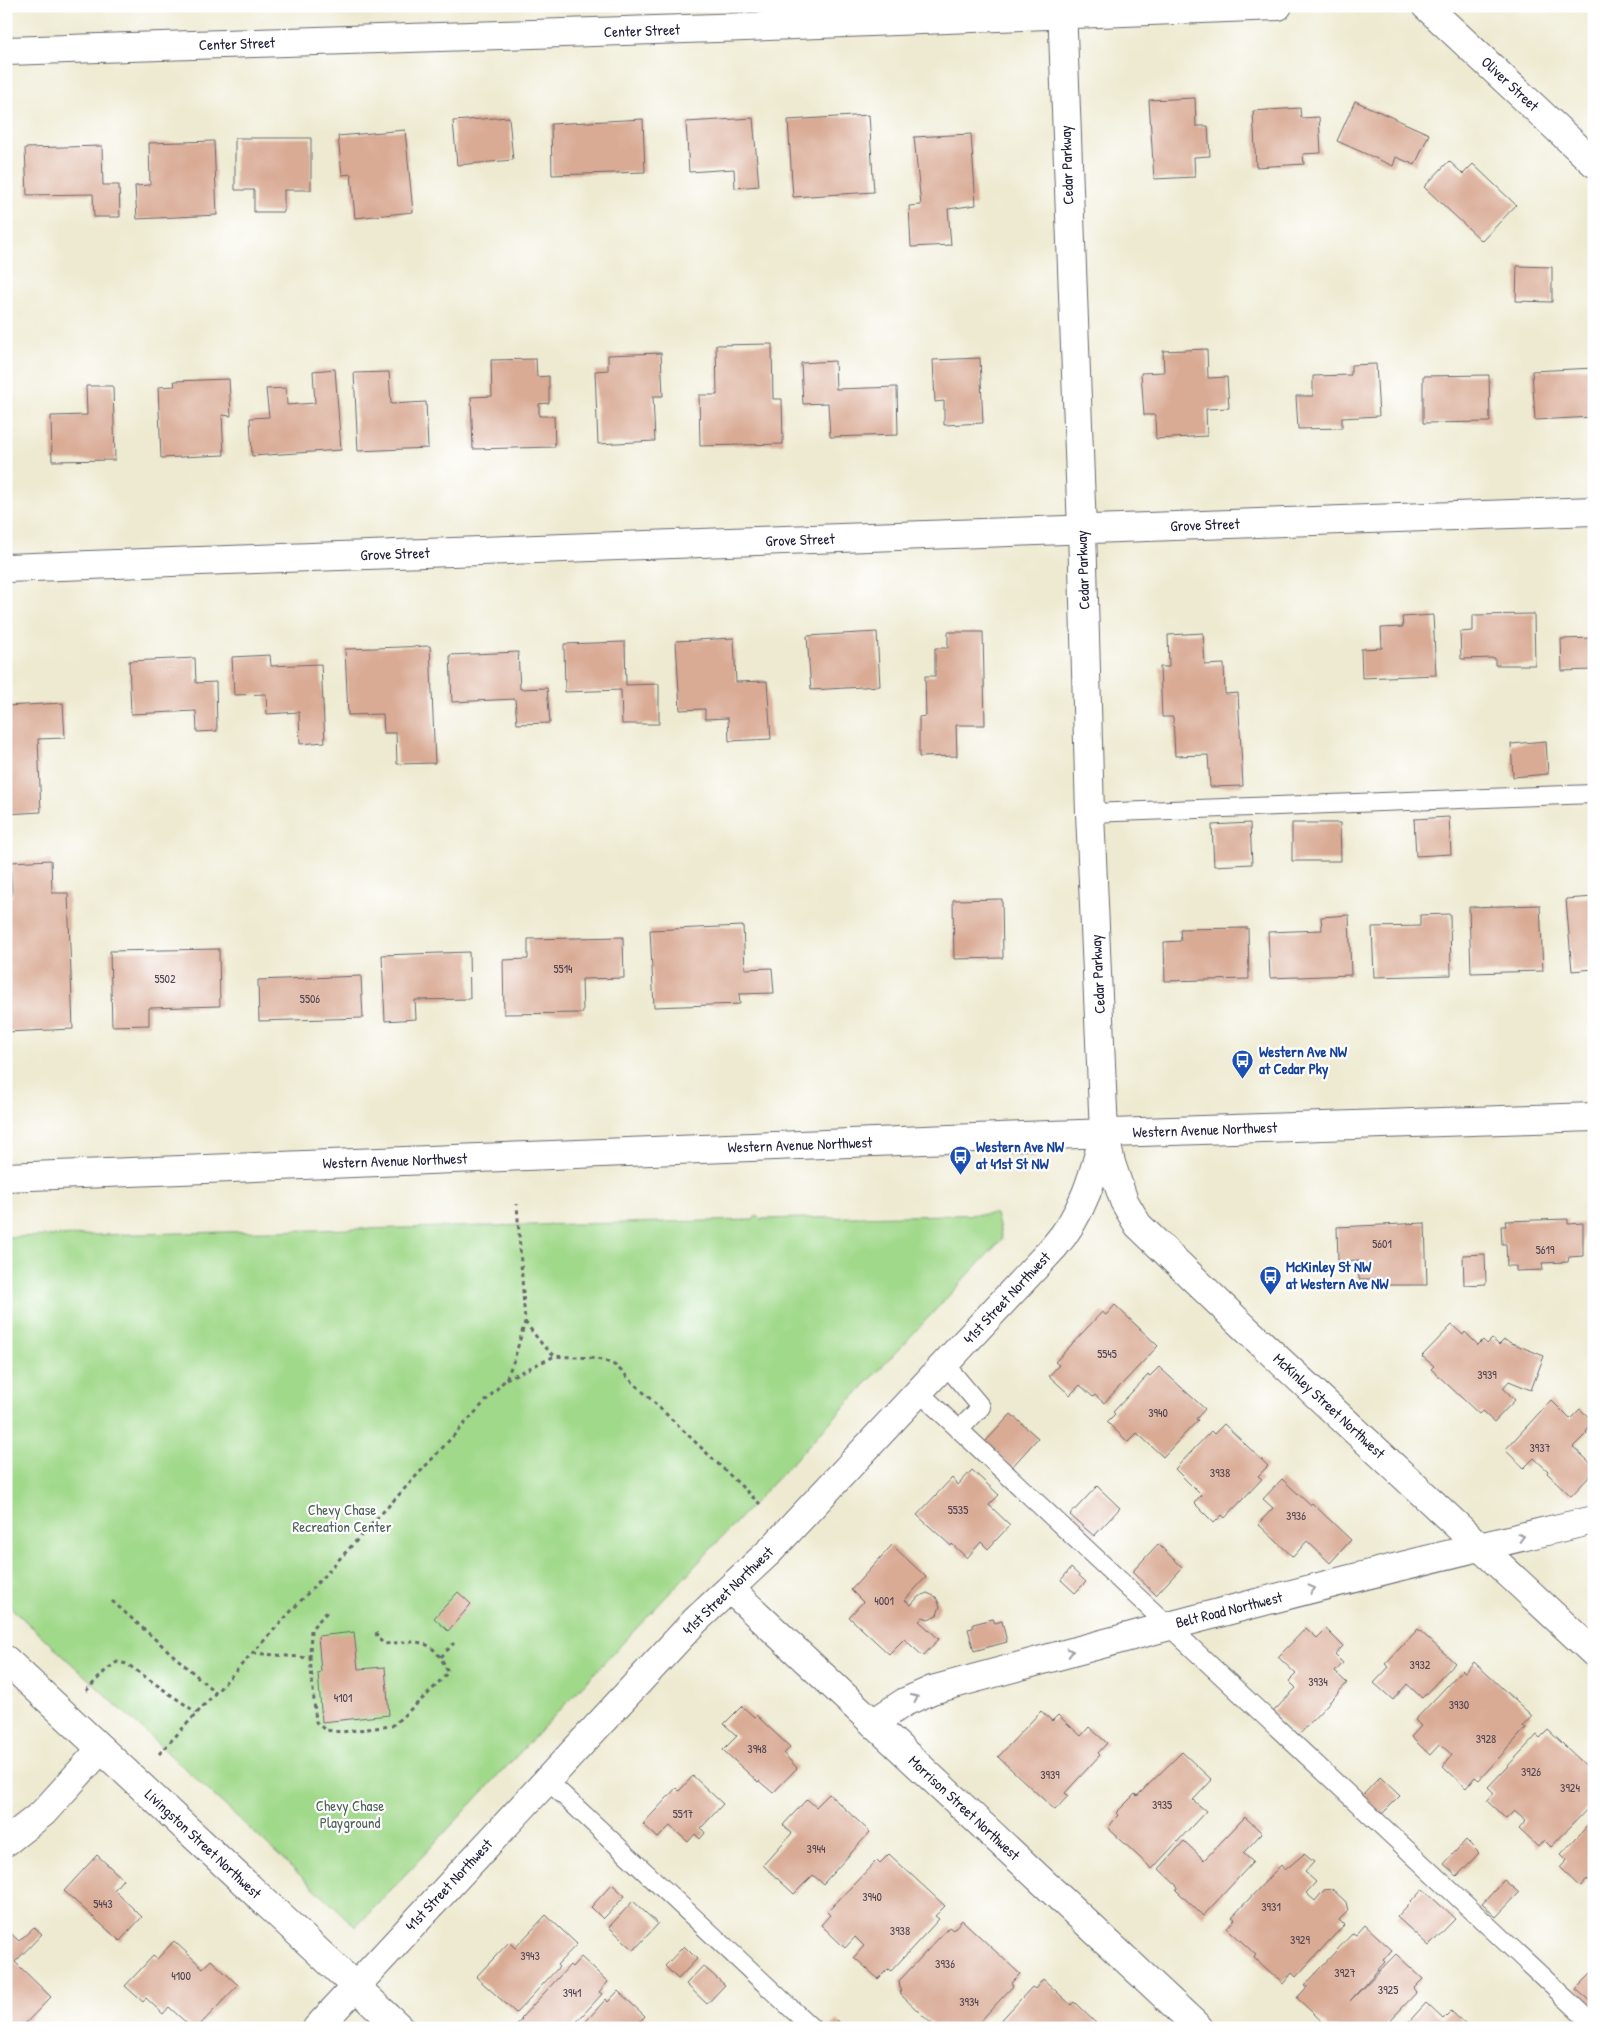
<svg xmlns="http://www.w3.org/2000/svg" width="1600" height="2034" font-family="'Patrick Hand',sans-serif">
<rect width="100%" height="100%" fill="#fff"/>
<filter id="ink" filterUnits="userSpaceOnUse"><feTurbulence type="fractalNoise" baseFrequency=".02" numOctaves="2"/><feDisplacementMap in="SourceGraphic" scale="10" xChannelSelector="R" yChannelSelector="G"/><feConvolveMatrix kernelMatrix="1 2 1 2 8 2 1 2 1" color-interpolation-filters="sRGB"/></filter>
<filter id="wash" filterUnits="userSpaceOnUse"><feTurbulence type="fractalNoise" baseFrequency=".0096" numOctaves="4" result="noise"/><feDisplacementMap in="SourceGraphic" scale="20" xChannelSelector="R" yChannelSelector="G"/><feGaussianBlur stdDeviation="1.12" result="paint"/><feColorMatrix in="noise" values="0 0 0 0 0 0 0 0 0 0 0 0 0 0 0 0 0 1.4 0 .05"/><feComposite in="paint" operator="in"/></filter>
<g filter="url(#wash)">
<rect width="100%" height="100%" fill="#eeead1"/>
<path fill="#a1d98b" stroke="#627e63" d="M996,1214L1002,1239L356,1927L6,1603V1237L753,1220L756,1216L760,1219Z"/>
<g id="blocks">
<path fill="#d9aa94" d="M1195,98L1196,126H1208L1210,156L1194,157L1195,177L1154,179L1149,100Z
M1355,101L1429,134L1415,165L1396,157L1393,166L1337,141Z
M1300,108L1301,118L1319,117L1321,153L1303,154L1304,164L1256,167L1253,111Z
M869,115L874,192L793,197L788,120Z
M509,117L513,160L457,165L453,121Z
M753,118L759,186L735,188L734,169L689,172L686,122Z
M643,119L645,172L552,175L551,124Z
M405,130L413,212L355,218L351,174L342,175L338,136Z
M971,134L976,205L948,209L951,245L911,247L909,206L921,205L914,137Z
M235,138H311V190H284V212H254V190H235Z
M214,141L217,215L137,219L135,186L150,185L149,143Z
M102,146L103,185H119L120,217H94L93,194L27,195L25,148Z
M1449,161L1463,174L1473,164L1516,205L1482,241L1424,187Z
M1517,266L1552,267V302L1516,301Z
M772,344L773,399H782L783,444L700,446L699,395H717L716,345Z
M1207,349L1208,378L1227,377L1229,408L1206,409L1207,436L1156,439L1155,415H1144L1141,373L1164,372L1163,351Z
M661,353L663,396H653L655,441L598,444L595,371L608,370V355Z
M980,358L983,423L944,425V401L935,402L933,360Z
M536,359L537,377L549,376V403L539,404V416H554L555,447L473,449L471,397L492,396L491,360Z
M835,361L836,389L897,387L898,435L830,437L828,403L803,404L801,363Z
M1376,364L1379,416L1342,418V428L1298,429L1296,396H1313V376L1351,375V365Z
M1594,368V417L1535,420L1532,371Z
M335,369L341,450L252,456L250,418L269,417L266,389L286,388L287,405L315,403L313,371Z
M389,372L391,404L426,402L428,448L358,451L354,373Z
M1489,375L1490,422L1423,423V376Z
M229,379L231,416L222,415L224,455L161,458L158,387L175,386L174,381Z
M86,386H113L115,460L52,461L51,416L87,415Z
M6,409H8L9,443H6Z
M1534,614L1535,665H1495V658L1461,659L1460,632L1473,631V615Z
M1433,615L1436,675L1362,678L1361,649L1382,648L1381,628L1403,627L1402,617Z
M877,632L880,686L811,690L807,636Z
M948,632H983L985,725H956L957,756L919,757V717L926,716L925,676H935V648H948Z
M1203,633L1205,665L1224,664L1225,694L1238,693L1243,786L1210,787L1208,755L1175,756L1173,717H1162L1160,667H1169L1168,635Z
M734,638L736,682L767,681L771,739L729,741L728,718L705,719V709L680,710L676,641Z
M1594,638V670L1562,671L1561,639Z
M625,642L626,685L659,684V724H622L621,690L565,692L564,644Z
M430,646L435,763L397,764L396,733H384L383,714L348,715L345,649Z
M518,652L520,689L547,688L550,723L517,724L515,699L452,702L450,655Z
M270,655L271,666L321,664L325,742L300,744L299,712L267,714L266,694L234,695L232,657Z
M195,658L196,683L216,682L217,731L197,732L196,711L131,714L129,661Z
M63,703L65,738L38,739L41,812L6,814V706Z
M1546,741L1548,774L1513,777L1511,744Z
M1449,817L1451,854L1416,856L1414,819Z
M1250,823L1252,864L1214,866L1212,825Z
M1292,823H1340L1341,861H1292Z
M51,860L52,893H68L73,1029L6,1032V896H12L10,862Z
M1594,897V969L1572,971L1566,899Z
M1002,899L1003,958L954,959L953,900Z
M1540,905L1543,971L1471,973L1469,907Z
M1450,914L1451,975L1374,977L1372,927L1420,926V915Z
M1349,915L1351,975L1270,978L1268,932L1322,930L1321,917Z
M743,926L745,969L772,968L774,993L739,994L740,1004L654,1007L650,930Z
M1248,928L1249,979L1165,981L1164,942L1181,941L1180,929Z
M623,937L624,978L582,979L583,1013L504,1014L503,960L528,959V939Z
M219,949L220,1006L149,1008V1025L112,1026L110,951Z
M469,952L470,999L415,1000L416,1019L385,1021L382,955Z
M361,976L363,1018L259,1021L258,980Z
M1568,1219V1224L1583,1223V1256L1569,1257L1568,1262L1542,1263L1543,1270L1516,1271V1266H1507L1506,1244H1502L1501,1226H1506L1505,1221Z
M1425,1223L1427,1285H1376V1279H1359L1358,1260L1338,1261L1337,1227Z
M1485,1254L1486,1284L1464,1285L1463,1255Z
M1115,1305L1158,1346L1104,1403L1095,1395L1093,1397L1080,1385L1070,1395L1049,1376L1059,1365L1055,1362L1102,1312L1106,1315Z
M1452,1325L1463,1335L1465,1332L1478,1345L1483,1340L1487,1344L1492,1339L1499,1345L1504,1340L1544,1356L1531,1390L1509,1381L1503,1388L1515,1400L1494,1422L1482,1411L1479,1414L1431,1369L1434,1366L1422,1356Z
M1159,1367L1205,1409L1196,1419L1198,1420L1163,1457L1137,1433L1128,1442L1107,1422L1115,1414L1113,1412L1148,1375L1150,1376Z
M1551,1400L1570,1419L1580,1409L1594,1422L1586,1432L1587,1433L1573,1447L1594,1466V1472L1571,1496L1547,1473L1548,1471L1534,1458L1524,1468L1505,1450Z
M1011,1414L1038,1438L1012,1467L985,1442Z
M1224,1424L1268,1466L1258,1476L1262,1479L1225,1518L1222,1515L1214,1523L1194,1503L1201,1495L1175,1469L1211,1431L1214,1434Z
M972,1470L999,1495L989,1505L1010,1525L988,1549L981,1542L967,1558L952,1544L951,1546L917,1515L952,1478L958,1485Z
M1282,1479L1310,1505L1312,1503L1351,1540L1330,1563L1307,1541L1293,1557L1258,1524L1273,1508L1263,1499Z
M1097,1486L1120,1508L1094,1536L1070,1515Z
M1158,1544L1182,1567L1156,1595L1132,1572Z
M892,1545L926,1577L905,1600L911,1605L918,1597L927,1593L936,1597L940,1606L937,1615L928,1619L923,1617L919,1621L939,1639L923,1656L904,1639L889,1654L849,1617L863,1602L851,1590Z
M1071,1568L1086,1582L1075,1593L1061,1580Z
M458,1592L471,1604L448,1631L434,1618Z
M993,1619L995,1623L1002,1621L1007,1642L974,1651L968,1629L973,1628V1624Z
M1306,1628L1317,1638L1326,1629L1343,1646L1335,1655L1343,1663L1335,1672L1347,1683L1298,1736L1273,1712L1296,1688L1289,1681L1296,1674L1278,1657Z
M1418,1629L1455,1663L1422,1698L1407,1684L1393,1700L1374,1683L1389,1667L1385,1664Z
M354,1632L358,1669L385,1667L389,1715L322,1722L318,1673L321,1672L318,1636Z
M1474,1662L1532,1716L1523,1726L1526,1728L1479,1780L1475,1777L1466,1788L1443,1766L1452,1755L1440,1744L1430,1755L1411,1737L1421,1726L1415,1720L1462,1670L1465,1672Z
M742,1706L754,1717L756,1715L790,1747L784,1754L797,1768L773,1793L759,1781L758,1782L723,1750L737,1736L724,1724Z
M1041,1711L1052,1721L1058,1715L1081,1736L1089,1727L1107,1743L1098,1753L1100,1755L1065,1793L1068,1796L1055,1810L998,1757Z
M1548,1730L1594,1773V1802L1551,1847L1544,1840L1538,1847L1519,1829L1526,1821L1514,1811L1506,1819L1487,1801L1494,1793L1488,1787L1537,1735L1540,1738Z
M1182,1752L1212,1780L1193,1800L1206,1811L1152,1869L1108,1828L1118,1815L1116,1813L1135,1794L1137,1796Z
M693,1776L723,1804L701,1828L705,1833L700,1839L695,1834L688,1842L670,1826L658,1838L643,1824L676,1788L679,1791Z
M1380,1777L1400,1796L1381,1815L1361,1797Z
M829,1794L870,1832L823,1884L813,1875L794,1894L763,1865L792,1833L783,1825L807,1799L816,1807Z
M1245,1817L1262,1833L1243,1853L1253,1862L1203,1916L1176,1890L1178,1887L1159,1869L1184,1841L1204,1860Z
M1594,1819V1885L1587,1879L1580,1887L1560,1868L1567,1860L1561,1854Z
M1466,1840L1479,1853L1457,1876L1444,1864Z
M889,1854L945,1906L935,1916L939,1919L891,1971L888,1969L878,1979L854,1957L864,1946L855,1937L845,1948L821,1925L830,1915L827,1912L877,1860L880,1863Z
M1304,1854L1314,1862L1305,1872L1316,1882L1306,1893L1315,1901L1324,1890L1332,1889L1346,1902L1348,1911L1339,1920L1344,1925L1296,1977L1292,1973L1283,1984L1254,1957L1256,1955L1227,1928L1235,1919L1232,1917L1281,1865L1285,1870Z
M97,1855L123,1879L114,1890L142,1917L120,1941L64,1891Z
M1504,1880L1519,1893L1496,1917L1482,1904Z
M612,1884L625,1896L603,1919L591,1907Z
M1423,1889L1455,1919L1429,1946L1397,1917Z
M633,1901L658,1924L634,1950L609,1927Z
M546,1915L577,1944L557,1965L559,1967L516,2013L476,1977L509,1942L515,1948Z
M962,1920L1020,1974L1011,1983L1013,1986L974,2028H936L901,1995L899,1981L949,1927L953,1930Z
M1365,1925L1392,1950L1383,1960L1385,1962L1350,2001L1396,1954L1423,1979L1414,1988L1417,1992L1383,2028H1329L1297,1998L1307,1987L1304,1985L1353,1933L1356,1935Z
M34,1927L42,1934L15,1962L51,1997L21,2028H14L6,2021V1929L19,1941Z
M174,1941L203,1968L211,1960L238,1985L197,2028H192L169,2007L163,2014L146,1998L143,2002L125,1986L153,1956L157,1959Z
M684,1946L697,1959L678,1979L665,1966Z
M581,1957L608,1982L599,1992L602,1994L571,2028H514L522,2019L521,2018L570,1965L572,1967Z
M703,1966L725,1985L707,2004L686,1984Z
M1594,1971V2001L1592,2003L1576,1989Z
M1043,1979L1071,2005L1074,2002L1101,2028H994L1032,1987L1035,1989Z
M618,1991L645,2016L635,2027L636,2028H580L606,1999L608,2002Z
M1426,2003L1443,2019L1451,2011L1469,2028H1403Z
M837,2020L845,2028H829Z"/>
</g>
</g>
<g filter="url(#ink)">
<use href="#blocks" fill-opacity="0" stroke="#696870" stroke-width="1"/>
<g fill="none" stroke-linecap="round" stroke-linejoin="round">
<defs>
<path id="service" d="M1090,813L1594,794
M945,1364L981,1407L959,1430
M919,1392L1594,2025
M547,1780L812,2028"/>
<path id="minor" d="M1062,6L1082,530L1090,813L1104,1133L1111,1163L1124,1201L1138,1225L1246,1329L1594,1653
M1426,6L1594,163
M6,51L746,27L1278,6
M6,568L1594,511
M730,1589L1199,2028
M6,1660L400,2028
M873,1723L905,1702L932,1690C1152,1630 1372,1571 1594,1520
M6,1842L43,1813L101,1749"/>
<path id="secondary" d="M317,2028L695,1621L770,1551L1054,1247C1083,1214 1094,1175 1104,1133"/>
<path id="primary" d="M6,1177L1050,1135L1594,1117"/>
</defs>
<use href="#service" stroke="#696870" stroke-width="20"/>
<use href="#minor" stroke="#696870" stroke-width="30"/>
<use href="#secondary" stroke="#696870" stroke-width="30"/>
<use href="#primary" stroke="#696870" stroke-width="30"/>
<path stroke="#696870" stroke-width="3" stroke-dasharray="4 4" stroke-linecap="butt" d="M525,1322L542,1344L555,1356C576,1358 597,1355 616,1366L760,1504
M506,1379L555,1356
M112,1601L216,1693
M253,1653L310,1658L316,1722L325,1730L341,1732L392,1726L431,1691L448,1672C432,1636 418,1641 384,1644L377,1637L376,1631
M441,1657L454,1643
M310,1658L311,1629L328,1611
M86,1691L106,1670L117,1662L127,1664L197,1713
M159,1754L506,1379L514,1360L525,1322L517,1204"/>
<use href="#service" stroke="#fff" stroke-width="18"/>
<use href="#minor" stroke="#fff" stroke-width="28"/>
<use href="#secondary" stroke="#fff" stroke-width="28"/>
<use href="#primary" stroke="#fff" stroke-width="28"/>
</g>
<defs><path id="oneway-chevron" d="M-2-3.5L2.5 0L-2 3.5" fill="none" stroke-width="1.6" stroke-linecap="round" stroke-linejoin="round" transform="scale(1.25)"/></defs>
<g stroke="#9c9ca7">
<use href="#oneway-chevron" transform="translate(1521 1537) rotate(-14)"/>
<use href="#oneway-chevron" transform="translate(1312 1589) rotate(-14)"/>
<use href="#oneway-chevron" transform="translate(1070 1652) rotate(-15)"/>
<use href="#oneway-chevron" transform="translate(915 1698) rotate(-25)"/>
</g>
</g>
<defs>
<symbol id="bus-pin" viewBox="-11 -11 22 30"><path d="M0 17L-7.5 6A9.5 9.5 0 1 1 7.5 6Z" fill="#1a4fb4" stroke="#fff"/><path d="M-5-6H5V4H4V6H2V4H-2V6H-4V4H-5ZM-3.5-4V0h7V-4ZM-3.5 1.2v1.5H-2V1.2ZM2 1.2v1.5H3.5V1.2Z" fill="#fff"/></symbol>
</defs>
<g fill-rule="evenodd">
<use href="#bus-pin" x="1230" y="1048" width="25" height="34"/>
<use href="#bus-pin" x="948" y="1144" width="25" height="34"/>
<use href="#bus-pin" x="1258" y="1264" width="25" height="34"/>
</g>
<g text-anchor="middle" stroke-width="4.5" stroke-linejoin="round" paint-order="stroke">
<g font-size="12" fill="#504451">
<text x="563" y="973">5514</text>
<text x="165" y="983">5502</text>
<text x="310" y="1003">5506</text>
<text x="1382" y="1248">5601</text>
<text x="1545" y="1254">5619</text>
<text x="1107" y="1358">5545</text>
<text x="1487" y="1379">3939</text>
<text x="1158" y="1417">3940</text>
<text x="1540" y="1452">3937</text>
<text x="1220" y="1477">3938</text>
<text x="958" y="1514">5535</text>
<text x="1296" y="1520">3936</text>
<text x="884" y="1605">4001</text>
<text x="1420" y="1669">3932</text>
<text x="1318" y="1686">3934</text>
<text x="343" y="1702">4101</text>
<text x="1459" y="1709">3930</text>
<text x="1486" y="1743">3928</text>
<text x="757" y="1753">3948</text>
<text x="1531" y="1776">3926</text>
<text x="1050" y="1779">3939</text>
<text x="1570" y="1792">3924</text>
<text x="1162" y="1809">3935</text>
<text x="683" y="1818">5517</text>
<text x="816" y="1853">3944</text>
<text x="872" y="1901">3940</text>
<text x="103" y="1908">5443</text>
<text x="1271" y="1911">3931</text>
<text x="900" y="1935">3938</text>
<text x="1300" y="1944">3929</text>
<text x="530" y="1960">3943</text>
<text x="945" y="1968">3936</text>
<text x="1345" y="1977">3927</text>
<text x="181" y="1980">4100</text>
<text x="1388" y="1994">3925</text>
<text x="572" y="1997">3941</text>
<text x="969" y="2006">3934</text>
</g>
<g font-size="15" fill="#22223b" stroke="#fff">
<text transform="translate(642 31) rotate(-2)" y="5">Center Street</text>
<text transform="translate(237 44) rotate(-2)" y="5">Center Street</text>
<text transform="translate(1510 84) rotate(43)" y="5">Oliver Street</text>
<text transform="translate(1067 165) rotate(-92)" y="5">Cedar Parkway</text>
<text transform="translate(1205 525) rotate(-2)" y="5">Grove Street</text>
<text transform="translate(800 540) rotate(-2)" y="5">Grove Street</text>
<text transform="translate(395 554) rotate(-2)" y="5">Grove Street</text>
<text transform="translate(1083 570) rotate(-92)" y="5">Cedar Parkway</text>
<text transform="translate(1098 974) rotate(-93)" y="5">Cedar Parkway</text>
<text transform="translate(1205 1130) rotate(-2)" y="5">Western Avenue Northwest</text>
<text transform="translate(800 1145) rotate(-2)" y="5">Western Avenue Northwest</text>
<text transform="translate(395 1161) rotate(-2)" y="5">Western Avenue Northwest</text>
<text transform="translate(1007 1298) rotate(-47)" y="5">41st Street Northwest</text>
<text transform="translate(1329 1406) rotate(43)" y="5">McKinley Street Northwest</text>
<text transform="translate(728 1591) rotate(-44)" y="5">41st Street Northwest</text>
<text transform="translate(1229 1610) rotate(-14)" y="5">Belt Road Northwest</text>
<text transform="translate(964 1808) rotate(43)" y="5">Morrison Street Northwest</text>
<text transform="translate(203 1844) rotate(43)" y="5">Livingston Street Northwest</text>
<text transform="translate(449 1885) rotate(-47)" y="5">41st Street Northwest</text>
</g>
<g font-size="15" font-weight="bold" fill="#164399" stroke="#fff" text-anchor="start">
<text x="1259" y="1057">Western Ave NW<tspan x="1259" dy="17">at Cedar Pky</tspan></text>
<text x="976" y="1152">Western Ave NW<tspan x="976" dy="17">at 41st St NW</tspan></text>
<text x="1286" y="1272">McKinley St NW<tspan x="1286" dy="17">at Western Ave NW</tspan></text>
</g>
<g font-size="15" fill="#4e6257" stroke="#fff">
<text x="342" y="1515">Chevy Chase<tspan x="342" dy="17">Recreation Center</tspan></text>
<text x="350" y="1811">Chevy Chase<tspan x="350" dy="17">Playground</tspan></text>
</g>
</g>
<rect width="1600" height="2034" fill="none" stroke="#fff" stroke-width="25"/>
</svg>
